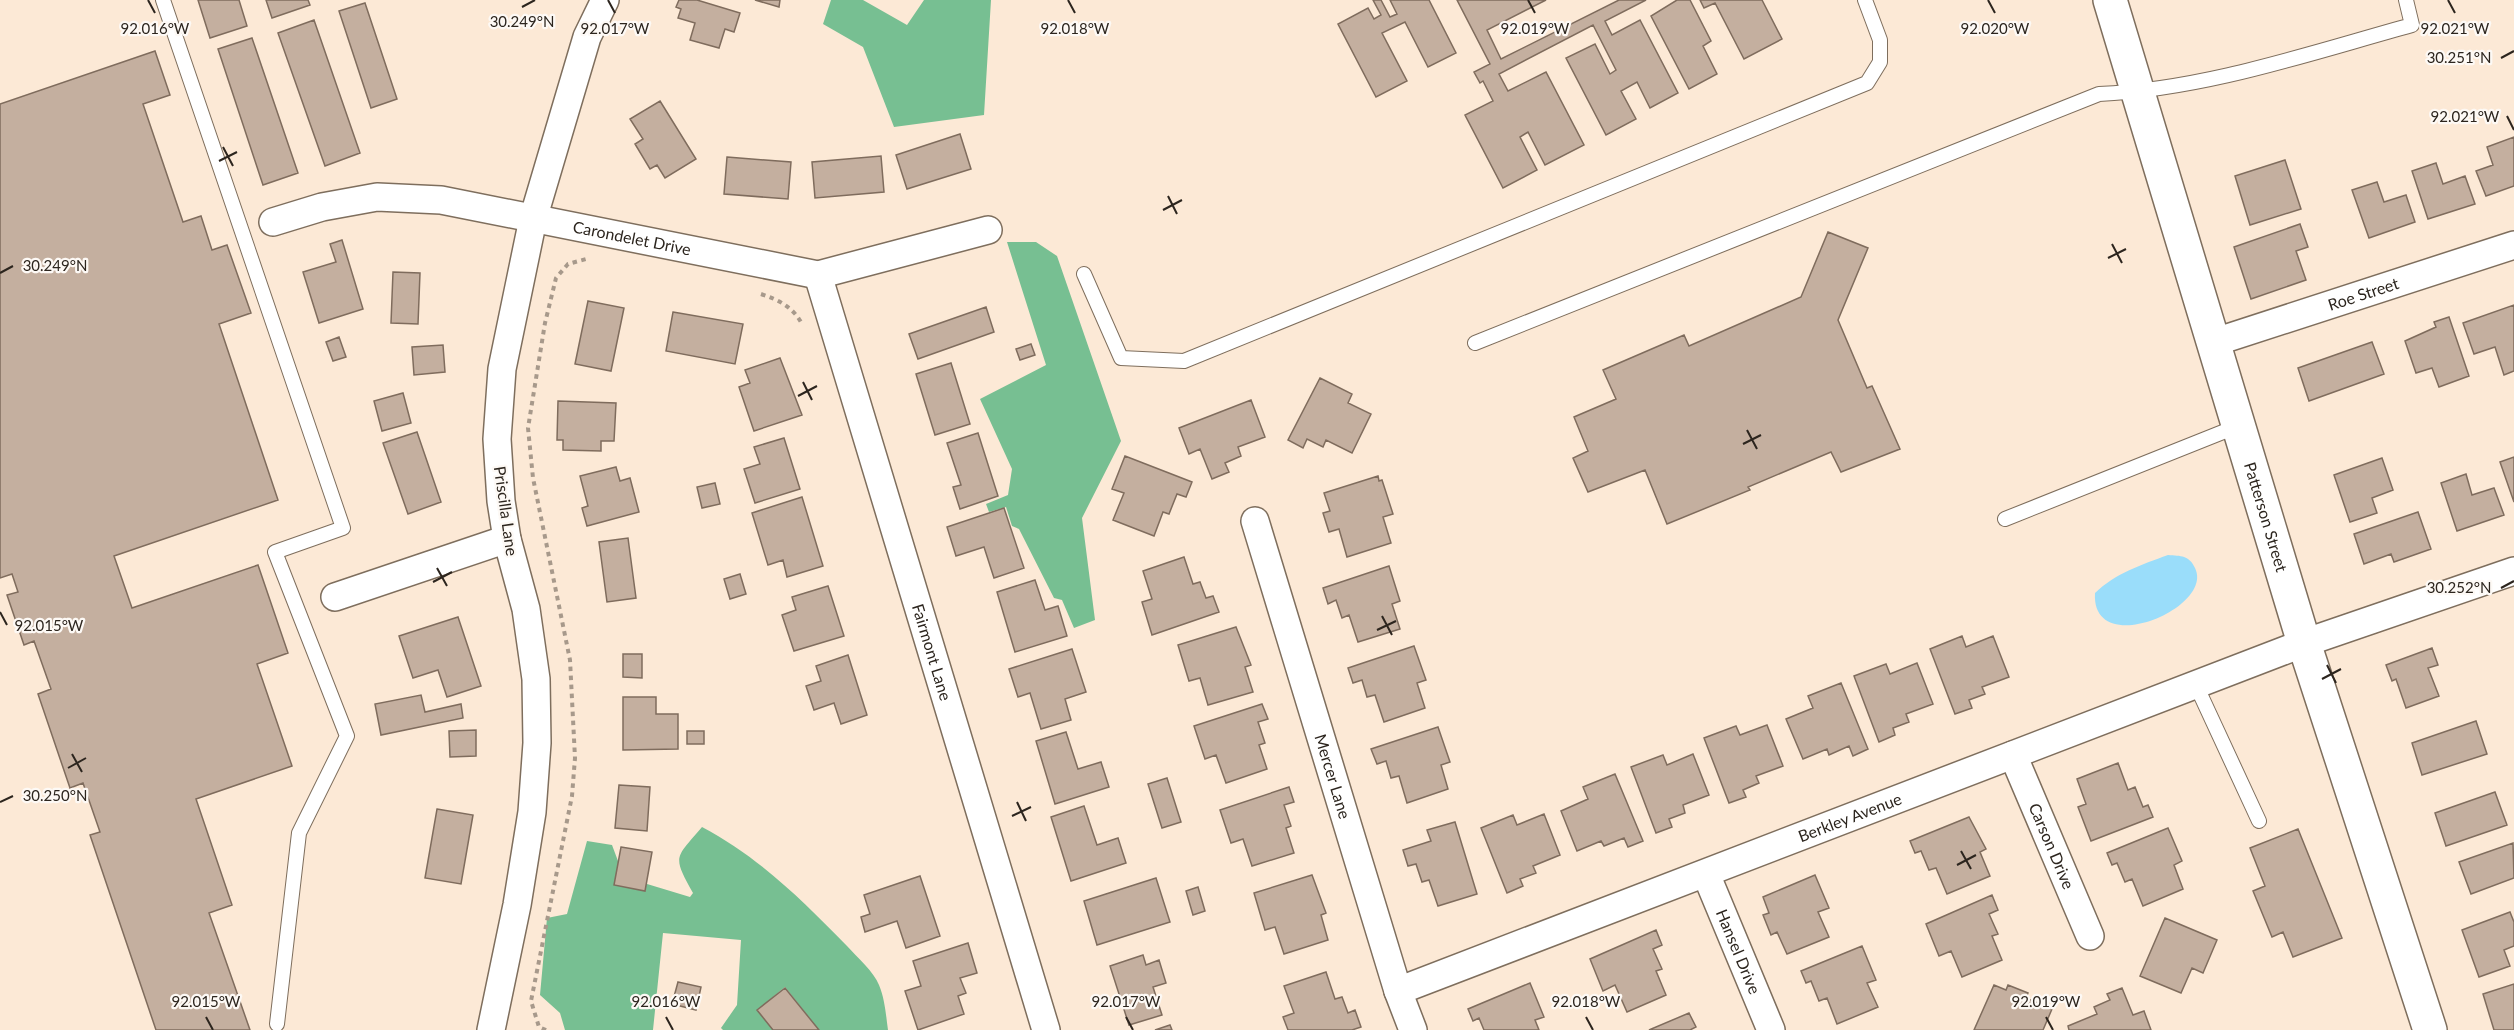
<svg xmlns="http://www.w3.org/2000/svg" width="2514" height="1030" font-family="Lato,sans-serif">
<rect width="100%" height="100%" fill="#fce9d6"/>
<path fill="#77bf92" d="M831,0H863L907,25L924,0H991L984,115L894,127L863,47L823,24Z
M1007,242H1036L1057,256L1121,441L1082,518L1095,620L1074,628L1062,600L1054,598L1019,529L1012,526L1006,507L989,512L986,504L1008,495L1012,469L980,399L1046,365Z
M702,827C759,857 803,901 847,946C857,957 874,972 879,985C885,999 886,1016 888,1030H819L785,987L757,1010L773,1030H723L721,1028L737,1005L741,940L663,933L653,1030H565L560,1013L540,995L547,918L567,914L587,841L612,845L624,877L690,897L693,893C672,855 675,859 702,827Z"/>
<path fill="#9addfa" d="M2168,555C2181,556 2189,555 2195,568C2215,608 2091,660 2095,593C2116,573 2141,565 2168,555Z"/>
<path fill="#c4af9f" stroke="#7f6c5d" stroke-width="1.5" d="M198,0H239L247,26L210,38Z
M266,0H308L310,5L272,18Z
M679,0H697L740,13L734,32L725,29L719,48L690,40L695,23L678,18L681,9L676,7Z
M755,0H780L779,7Z
M1373,0H1381L1390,17L1397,14L1390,0H1429L1456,53L1428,67L1405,22L1382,33L1407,81L1376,97L1338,24L1368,8L1374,19L1381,15Z
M1457,0H1546L1487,30L1501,59L1619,0H1646L1605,21L1612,35L1640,20L1678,93L1650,108L1637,82L1621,91L1636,119L1606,135L1566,58L1595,44L1610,74L1616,70L1593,25L1499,74L1508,91L1546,72L1584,145L1545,165L1528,132L1520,137L1537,170L1503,188L1465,115L1493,101L1483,81L1480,83L1474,72L1490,64Z
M1677,0H1690L1711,41L1703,46L1717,74L1689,89L1651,16Z
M1700,0H1762L1782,39L1744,59L1715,3L1704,8Z
M365,3L397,99L371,108L339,11Z
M314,20L360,153L325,166L278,33Z
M252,38L298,173L263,185L218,49Z
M155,51L170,95L143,104L183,222L201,216L212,250L227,245L251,313L219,324L278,500L114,556L132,608L258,565L288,653L257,664L292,766L196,799L232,905L209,913L250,1030H156L90,835L100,832L83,783L70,788L38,694L51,689L34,641L24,645L7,595L18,592L12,574L0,578V104Z
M660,101L696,159L665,178L657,165L650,169L635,144L643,139L630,119Z
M960,134L971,169L907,189L896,155Z
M2514,137V186L2486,196L2476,171L2493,165L2487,147Z
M881,156L884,192L815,198L812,162Z
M727,157L791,162L788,199L724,194Z
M2285,160L2301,209L2250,225L2235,176Z
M2436,163L2443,184L2465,176L2475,204L2428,219L2412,171Z
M2377,182L2384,202L2406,195L2415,222L2369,238L2352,190Z
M2300,224L2308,247L2296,251L2306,280L2251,299L2234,247Z
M1828,232L1868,248L1838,320L1867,388L1872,386L1900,449L1841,472L1831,452L1748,487L1750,490L1667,524L1645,470L1588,492L1573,458L1588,451L1574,417L1616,399L1603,370L1684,335L1689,346L1801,297Z
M342,240L363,309L319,323L303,272L336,262L330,244Z
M393,272L420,273L418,324L391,323Z
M588,301L624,308L611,371L575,364Z
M2514,305V371L2504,375L2495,347L2474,354L2463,323Z
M986,307L994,332L918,359L909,334Z
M673,312L743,324L735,364L666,351Z
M2449,317L2469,376L2439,387L2432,368L2416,373L2405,341L2436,327L2434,322Z
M339,337L346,357L333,361L326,342Z
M2372,342L2384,374L2309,401L2298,368Z
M1031,344L1035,355L1020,360L1016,349Z
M443,345L445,372L414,375L412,347Z
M780,358L802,415L754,431L739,387L750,383L745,370Z
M951,363L970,424L935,435L916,374Z
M1320,378L1352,394L1348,403L1371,414L1352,453L1326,440L1323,447L1307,439L1303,448L1288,440Z
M403,393L411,423L382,431L374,401Z
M1251,400L1265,437L1238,447L1241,456L1225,463L1229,472L1212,479L1200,449L1189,454L1179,428Z
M558,401L616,403L614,441H601V451L563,450V440H557Z
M417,432L441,502L408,514L383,443Z
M978,433L998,496L960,509L953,487L961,485L947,443Z
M784,438L800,489L755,503L744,469L760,464L754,447Z
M1125,456L1192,482L1186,497L1177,494L1169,514L1163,512L1154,536L1113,520L1124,493L1112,489Z
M2514,457V502L2500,462Z
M2382,458L2393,490L2372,498L2377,513L2350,522L2334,475Z
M616,467L620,481L630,478L639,512L587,526L582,508L588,506L580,476Z
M2466,474L2472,495L2494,488L2504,515L2457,531L2441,483Z
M1378,476L1379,481L1382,480L1393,514L1383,517L1391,543L1347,557L1339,529L1329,532L1323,513L1330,511L1324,493Z
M715,483L720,504L702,508L697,487Z
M802,497L823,566L787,577L783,560L768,565L752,513Z
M1004,508L1024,568L994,578L984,547L956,556L947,527Z
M2418,512L2431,549L2394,562L2391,554L2364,564L2354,534Z
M628,538L636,598L607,602L599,542Z
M1184,557L1193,584L1200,582L1206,598L1213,596L1219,612L1152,635L1142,602L1152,599L1143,571Z
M1389,566L1400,601L1392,604L1400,629L1358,642L1349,615L1342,618L1336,600L1328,604L1323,588Z
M740,574L746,594L730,599L724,579Z
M1035,580L1045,610L1058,606L1067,636L1015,652L997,592Z
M828,586L844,636L794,651L782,615L796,610L792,597Z
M458,617L481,686L447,697L438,670L413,678L399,636Z
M1236,627L1251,665L1245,667L1253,692L1208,705L1200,678L1189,681L1178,645Z
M1962,636L1966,647L1993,636L2009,677L1982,687L1985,694L1969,700L1972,708L1955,714L1930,649Z
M1414,646L1426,680L1417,683L1425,708L1384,722L1375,695L1367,697L1362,680L1353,683L1348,668Z
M2432,648L2438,665L2428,668L2439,696L2406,708L2396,679L2392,681L2386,665Z
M1072,649L1086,692L1065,699L1071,720L1041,729L1030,693L1018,697L1009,669Z
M623,654H642V678L623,677Z
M848,655L867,715L841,724L834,703L814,710L806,686L821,681L816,666Z
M1917,663L1933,704L1906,714L1909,722L1893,728L1895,735L1879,742L1854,676L1886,664L1890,674Z
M1841,683L1868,749L1853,756L1849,746L1829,755L1827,749L1803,759L1786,719L1813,708L1808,696Z
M421,695L425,712L461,704L463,718L381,735L375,704Z
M623,697H656V714H678V749L623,750Z
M1262,704L1268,719L1258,722L1265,743L1259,745L1267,769L1226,783L1216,755L1205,759L1194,726Z
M2476,721L2487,754L2422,775L2412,743Z
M1767,725L1783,766L1756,776L1759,783L1743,790L1746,797L1729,803L1704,738L1736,726L1740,735Z
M1438,727L1450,762L1441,765L1448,789L1407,803L1399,776L1391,778L1386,761L1377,764L1371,749Z
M476,730V756L450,757L449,731Z
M687,731H704V744H687Z
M1066,732L1078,769L1101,762L1109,787L1055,804L1036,741Z
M1693,754L1709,795L1683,805L1685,813L1669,819L1672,827L1656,833L1631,767L1663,755L1667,765Z
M2118,763L2128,790L2135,787L2143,807L2148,805L2153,817L2091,841L2078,807L2086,804L2077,779Z
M1615,774L1643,841L1628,847L1624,838L1604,846L1601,841L1577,851L1561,811L1588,799L1583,787Z
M1167,778L1181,822L1162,828L1148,784Z
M619,785L650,787L647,831L615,828Z
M1289,787L1294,802L1284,805L1291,826L1286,828L1294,853L1252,866L1243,839L1231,843L1220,810Z
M2495,792L2507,825L2446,846L2435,813Z
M1084,806L1097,845L1118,838L1126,863L1071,881L1051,817Z
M437,809L473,815L461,884L425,878Z
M1544,814L1560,855L1533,866L1536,873L1520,879L1523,886L1507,893L1481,828L1513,815L1517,825Z
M1969,817L1986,849L1980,852L1990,876L1947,894L1936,868L1929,870L1921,851L1915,853L1910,841Z
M1455,822L1477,894L1438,906L1429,880L1422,882L1416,864L1408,866L1403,850L1431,841L1427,830Z
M2168,828L2182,861L2174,865L2183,889L2143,906L2132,879L2125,882L2117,863L2112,865L2107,853Z
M2298,829L2342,938L2293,957L2283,932L2272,937L2253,891L2265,886L2250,848Z
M2513,843L2514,878L2471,894L2459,862Z
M621,847L652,852L645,891L614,885Z
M1312,875L1326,913L1321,915L1328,940L1284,954L1275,927L1265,930L1254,893Z
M1815,875L1829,908L1818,912L1829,937L1787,954L1777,932L1771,935L1763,915L1769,913L1763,897Z
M920,876L940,936L906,948L897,921L865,932L861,917L870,914L864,895Z
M1156,878L1170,922L1097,945L1084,901Z
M1198,887L1205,911L1193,915L1186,891Z
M1992,895L1998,910L1989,914L1998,934L1992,936L2002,960L1962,977L1951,951L1939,956L1926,924Z
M2510,912L2514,922V946L2504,950L2510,966L2479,977L2462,930Z
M2165,918L2217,940L2203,973L2192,968L2181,993L2140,976Z
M1656,930L1662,945L1653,949L1662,969L1656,971L1666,995L1627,1012L1615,985L1603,991L1590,959Z
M968,943L977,973L960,978L966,993L958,996L964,1014L918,1030L905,991L921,986L913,961Z
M1862,946L1876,980L1867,983L1878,1007L1837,1024L1827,998L1819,1001L1811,981L1806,983L1801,971Z
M1143,955L1146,965L1159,960L1166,983L1153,987L1162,1015L1129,1025L1110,966Z
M1326,972L1335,999L1342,997L1348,1013L1355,1010L1361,1027L1352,1030H1288L1283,1017L1294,1013L1284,986Z
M678,982L701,987L696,1010L672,1004Z
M1530,983L1544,1017L1535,1020L1539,1030H1484L1479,1018L1473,1021L1468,1009Z
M2514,984V1030H2494L2483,994Z
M1994,985L2006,990L2008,985L2028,993L2026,998L2052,1009L2043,1030H1974Z
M785,988L819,1030H773L757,1010Z
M2122,988L2133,1015L2144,1011L2151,1030H2069L2068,1026L2097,1014L2094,1007L2110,1000L2107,994Z
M1689,1013L1696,1027L1690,1030H1649Z
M1170,1025L1172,1030H1155Z"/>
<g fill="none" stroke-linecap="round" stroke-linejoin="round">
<defs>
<path id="lane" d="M163,0L343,528L275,552L347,736L299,833L277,1024
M1084,274L1121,358L1184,361L1867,83L1880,62V40L1865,0
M1475,343L2099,94C2206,89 2310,53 2412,25L2406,0
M2005,519L2238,426
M2196,685L2259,821"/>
<g id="street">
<path id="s1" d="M273,222L322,207L377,197L441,200L818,275L988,230"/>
<path id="s2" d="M818,275L1046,1030"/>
<path id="s3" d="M2212,343L2514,245"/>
<path id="s4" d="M1255,521L1398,991L1413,1030"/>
<path d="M335,597L507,539"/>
<path id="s5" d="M2013,755L2090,936"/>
<path id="s6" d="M1706,874L1771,1030"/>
<path id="s7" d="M1398,991L2304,643L2514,571"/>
<path d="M491,1030L517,905L532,812L537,743L536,679L526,609L507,539L501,501L497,439L502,369L533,219L587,37L605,0"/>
</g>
<g id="secondary">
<path id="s8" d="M2110,0L2304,643L2430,1030"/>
</g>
</defs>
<use href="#lane" stroke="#7e6e5d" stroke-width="16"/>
<use href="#street" stroke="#7e6e5d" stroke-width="30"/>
<use href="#secondary" stroke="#7e6e5d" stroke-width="36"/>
<path stroke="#a7998b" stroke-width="4" stroke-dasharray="4.5 4.5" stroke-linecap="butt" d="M761,294C779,300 793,307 802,324
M546,1030L539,1027L531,1001L572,796L575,758L570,660L533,478L528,428L545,323L556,278L568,264L586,259"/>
<use href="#lane" stroke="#fff" stroke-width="14"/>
<use href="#street" stroke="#fff" stroke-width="27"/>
<use href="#secondary" stroke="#fff" stroke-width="33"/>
</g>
<path fill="none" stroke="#2c251e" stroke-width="2" d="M148,0L155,13M608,0L615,13M1068,0L1075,13M1528,0L1535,13M1988,0L1995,13M2448,0L2455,13M522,7L535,0M2501,58L2514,51M2507,116L2514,130M223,147L233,166M219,161L237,152M1168,196L1177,214M1163,210L1182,200M2112,244L2122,263M2108,258L2126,249M0,273L13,266M803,382L812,400M798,396L817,386M1747,430L1757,449M1743,444L1761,435M437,568L447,586M433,582L452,572M2501,588L2514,581M0,612L7,625M1382,616L1392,635M1377,630L1396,621M2327,665L2336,683M2322,679L2341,669M72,754L82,772M68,768L86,758M0,802L13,796M1017,802L1026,821M1012,816L1031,807M1961,851L1971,869M1957,865L1976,855M206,1017L213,1030M666,1017L673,1030M1126,1017L1133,1030M1586,1017L1593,1030M2046,1017L2053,1030"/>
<g text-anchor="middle" stroke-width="4.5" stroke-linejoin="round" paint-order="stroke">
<g font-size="16" fill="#2c251e" stroke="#fdf9f5">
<text dy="6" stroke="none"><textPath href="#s1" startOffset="366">Carondelet Drive</textPath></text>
<text dy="6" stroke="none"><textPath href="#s3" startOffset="159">Roe Street</textPath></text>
<text transform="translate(506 511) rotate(82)" y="6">Priscilla Lane</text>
<text dy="6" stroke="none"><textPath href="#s8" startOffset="540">Patterson Street</textPath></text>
<text dy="6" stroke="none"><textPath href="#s2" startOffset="394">Fairmont Lane</textPath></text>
<text dy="6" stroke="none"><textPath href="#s4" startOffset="267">Mercer Lane</textPath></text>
<text dy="6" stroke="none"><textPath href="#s7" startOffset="484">Berkley Avenue</textPath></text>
<text dy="6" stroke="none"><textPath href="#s5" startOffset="99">Carson Drive</textPath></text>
<text dy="6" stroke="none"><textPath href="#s6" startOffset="84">Hansel Drive</textPath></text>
</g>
</g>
<g font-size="15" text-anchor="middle" fill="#2c251e" stroke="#fdf9f5" stroke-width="4.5" stroke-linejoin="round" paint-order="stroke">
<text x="522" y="27">30.249°N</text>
<text x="155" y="34">92.016°W</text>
<text x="615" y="34">92.017°W</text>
<text x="1075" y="34">92.018°W</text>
<text x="1535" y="34">92.019°W</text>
<text x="1995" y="34">92.020°W</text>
<text x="2455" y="34">92.021°W</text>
<text x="2459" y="63">30.251°N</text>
<text x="2465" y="122">92.021°W</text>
<text x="55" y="271">30.249°N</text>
<text x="2459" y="593">30.252°N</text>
<text x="49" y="631">92.015°W</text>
<text x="55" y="801">30.250°N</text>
<text x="206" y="1007">92.015°W</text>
<text x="666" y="1007">92.016°W</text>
<text x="1126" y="1007">92.017°W</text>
<text x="1586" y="1007">92.018°W</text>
<text x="2046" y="1007">92.019°W</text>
</g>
</svg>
